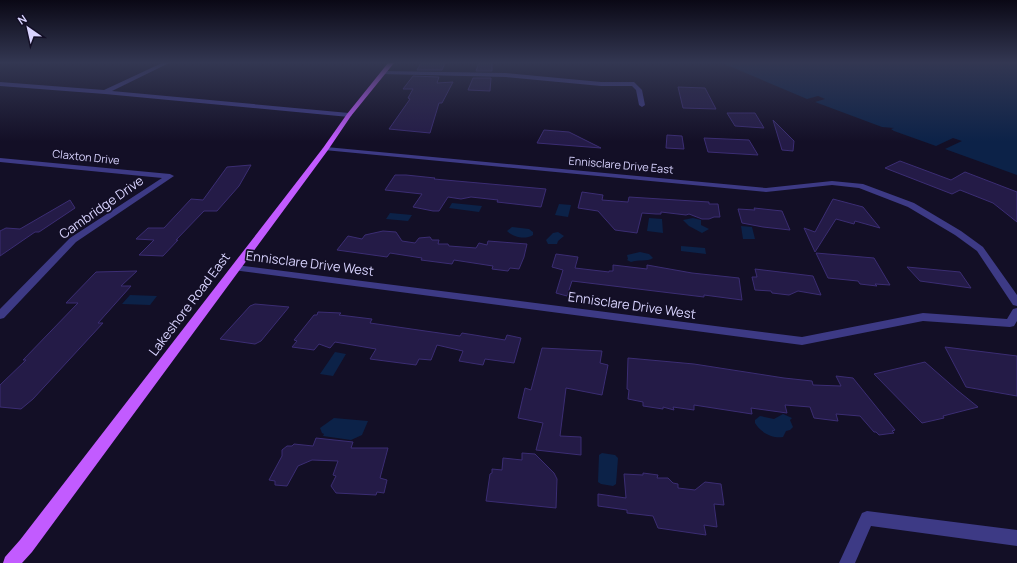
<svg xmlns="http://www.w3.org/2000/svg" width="1017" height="563" font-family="Manrope,sans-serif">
<rect width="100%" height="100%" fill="#130f26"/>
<path fill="#0c2248" d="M722,63H1017V175L945,149L962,141L953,138L936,146L894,131L891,129L894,128L882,127L815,102L825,99L818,96L807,99Z
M452,203L482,206L479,212L449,208Z
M559,204L571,205L568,217L555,215Z
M390,213L412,215L408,221L386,219Z
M649,218L662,219L663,233L647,231Z
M693,218L701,220V225L709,229L702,233L689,226L683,220Z
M741,226L752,227L755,239H743Z
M512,227L529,229L533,232V235C525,240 513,237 507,231Z
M558,232L564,236L558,241L557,244H548L546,240L553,233Z
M681,246L705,248L706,254L681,251Z
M640,252L649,254L653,258C647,262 638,259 631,262L627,260L628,259L627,255Z
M130,295L157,296L150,305L122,304Z
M335,352L346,354L333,376L320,374Z
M783,414L792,418L790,420L793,427L790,430L786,431L783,437C773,439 760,432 755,423V420L760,416L774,419Z
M334,418L368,421L362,435L351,440L323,436L324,434L322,433L320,428Z
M602,453L615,455L618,458L616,484L613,486L601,484L598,482L599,455Z"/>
<path fill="#241b47" stroke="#3b2d73" d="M421,63H445L442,70H417Z
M479,63H492V71H476Z
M413,76L439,77L437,83L453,82L442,103H439L430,133L389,129L410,99L408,98L413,89H403Z
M473,78H491L490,91L468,90Z
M678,87L705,88L716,109L683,108Z
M727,113H755L764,128L735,126Z
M773,120L794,141L793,151L782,150Z
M544,130L569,132L601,148L537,143Z
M667,135L682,136L684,149L666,148Z
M704,138L749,140L758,155L708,152Z
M900,161L951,180L965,172L1017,192V222L993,203L960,190L952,194L885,168Z
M251,165L239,186L217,211H204L176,240H178L163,256L139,255L154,240L136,239L148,228H164L191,199L203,200L227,167Z
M395,175H406L435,178L434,179L546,189L541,207L497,202L498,200L471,197L461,199L448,197L439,211H433L413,207L422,194L385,190Z
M582,192L603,195L602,200L628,202L629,197L709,202V204H718L720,217H714L709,219H702L689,214L686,215L661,212V214H656L642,213L637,233L615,230L598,211L578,208Z
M833,199L863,207L880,228L855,221L854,224L836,219L815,252L804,228L815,232Z
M70,200L75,208L39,232H35L0,256V231L6,228L20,229Z
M754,208L782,211L790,230L763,227L742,223L738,209L755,210Z
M383,231L396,232L402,241L415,243L419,238L430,237L432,240H439L438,244H448L449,246L476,248L479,243L487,245L488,241L527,244L524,257L519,269L510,268L508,271L492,269L493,266L454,260L452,264L421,260L422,258L390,253L387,257L337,250L348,236L362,239L365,235Z
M816,253L874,258L890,285L875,284L877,286L860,284L858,281L828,278Z
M556,254L578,257L575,268L609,272V271H613V265L647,269V265L692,273L739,278L742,300L704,295V297L572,281L567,296L556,293L563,270L552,267Z
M907,267L960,272L971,288L920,281Z
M755,269L813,276L821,295L798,291L789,295L772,293L771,291L755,290L752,277H757Z
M137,271L121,286H131L98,323H103L33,399L21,409L0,407V385L26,360H23L78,303H66L96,272Z
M255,304L289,307L261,341L255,344L220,339L250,306Z
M318,312L341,313L339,315L372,319L370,323L460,336L462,333L505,340L507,335L521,338L514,363L485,359L483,365L459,361L463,351L437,345L431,360L419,359L416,365L370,359L376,349L335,342L330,348L319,344L314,350L292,347L297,341L294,340L314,315H317Z
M945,347L1017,356V396L966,387Z
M542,348L602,351L600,363L608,365L602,395L566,388L560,436L581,437V455L536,450L543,423L518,418L525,388L531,390Z
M628,358L694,364L784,378L812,381L813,385L841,386L836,376L853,378L895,430L892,431L894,433L879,435L876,432H874L860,416L836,414L838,421L814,418L810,407L785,405L787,413L751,408L752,414L694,405V410L673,407L674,410L663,407V409L643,406V402L628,399L629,390L627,389Z
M925,362L957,390L978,407L943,416L944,418L922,423L874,374Z
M316,438L353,442L351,448H388L380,478L387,480L384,493L377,492L376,495L336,493L331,486L336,476L333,475L338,461L312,460L298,466L287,486L275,485V481L269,480L282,456V450L287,446H292L294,444L313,446Z
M522,453L535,454L554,473L557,479L556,508L486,501L490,474L492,473V469L502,470L503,458L522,460Z
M643,473L658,475L657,478H668L673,483L678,484V488L695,490L705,482L721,484L724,505L714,504L717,527L704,525L706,535L658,528L653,516L627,513V510L598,506V494L626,498L624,474L643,475Z"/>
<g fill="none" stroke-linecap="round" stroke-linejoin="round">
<path fill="#3d3a85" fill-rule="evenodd" d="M162,63H169L112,91L349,113L352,115L349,117L105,94L0,86V82L104,90Z
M383,71L506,73L601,82H634L642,90L645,105L642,107L639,105L636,90L632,86H601L506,77L381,74V72Z
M326,147L766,188L832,181L863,184L914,203L961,231L983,247L1017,295V306L1013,305L977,251L955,235L908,207L859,188L832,185L766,192L324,150L322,149Z
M0,158L170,174L174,176L76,242L4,318L0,319V309L70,238L162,178L0,162Z
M236,265L802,337L923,313L1007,319L1013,309L1017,308V321L1014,326L1010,327L923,321L802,345L233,270L231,268L233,266Z
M867,511L1017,530V546L871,526L855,563H839L862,513Z"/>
<path fill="#c25bff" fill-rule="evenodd" d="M388,63H394L351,116L328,150L32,552L22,563H3L5,557L20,540L323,148L347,114Z"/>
</g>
<linearGradient id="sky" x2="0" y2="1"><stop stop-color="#0a0815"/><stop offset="0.44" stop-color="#333752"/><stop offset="1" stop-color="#333752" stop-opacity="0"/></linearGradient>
<rect width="1017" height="142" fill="url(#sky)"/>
<g text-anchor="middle" stroke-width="3.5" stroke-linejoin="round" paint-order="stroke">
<g font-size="11" fill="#d9d4ff" stroke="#130f26">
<text transform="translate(86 157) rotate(6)" y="4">Claxton Drive</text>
<text transform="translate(621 165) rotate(5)" y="4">Ennisclare Drive East</text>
</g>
<g font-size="13" fill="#d9d4ff" stroke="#130f26">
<text transform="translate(101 207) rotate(-35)" y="5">Cambridge Drive</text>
<text transform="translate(310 263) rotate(7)" y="5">Ennisclare Drive West</text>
<text transform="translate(189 304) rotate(-53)" y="5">Lakeshore Road East</text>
<text transform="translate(632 305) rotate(8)" y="5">Ennisclare Drive West</text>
</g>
</g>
<g transform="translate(28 28) rotate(326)" stroke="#130f26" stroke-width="3" paint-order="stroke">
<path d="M0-3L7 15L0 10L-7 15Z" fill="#d9d4ff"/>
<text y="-6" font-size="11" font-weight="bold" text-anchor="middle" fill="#d9d4ff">N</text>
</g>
</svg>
